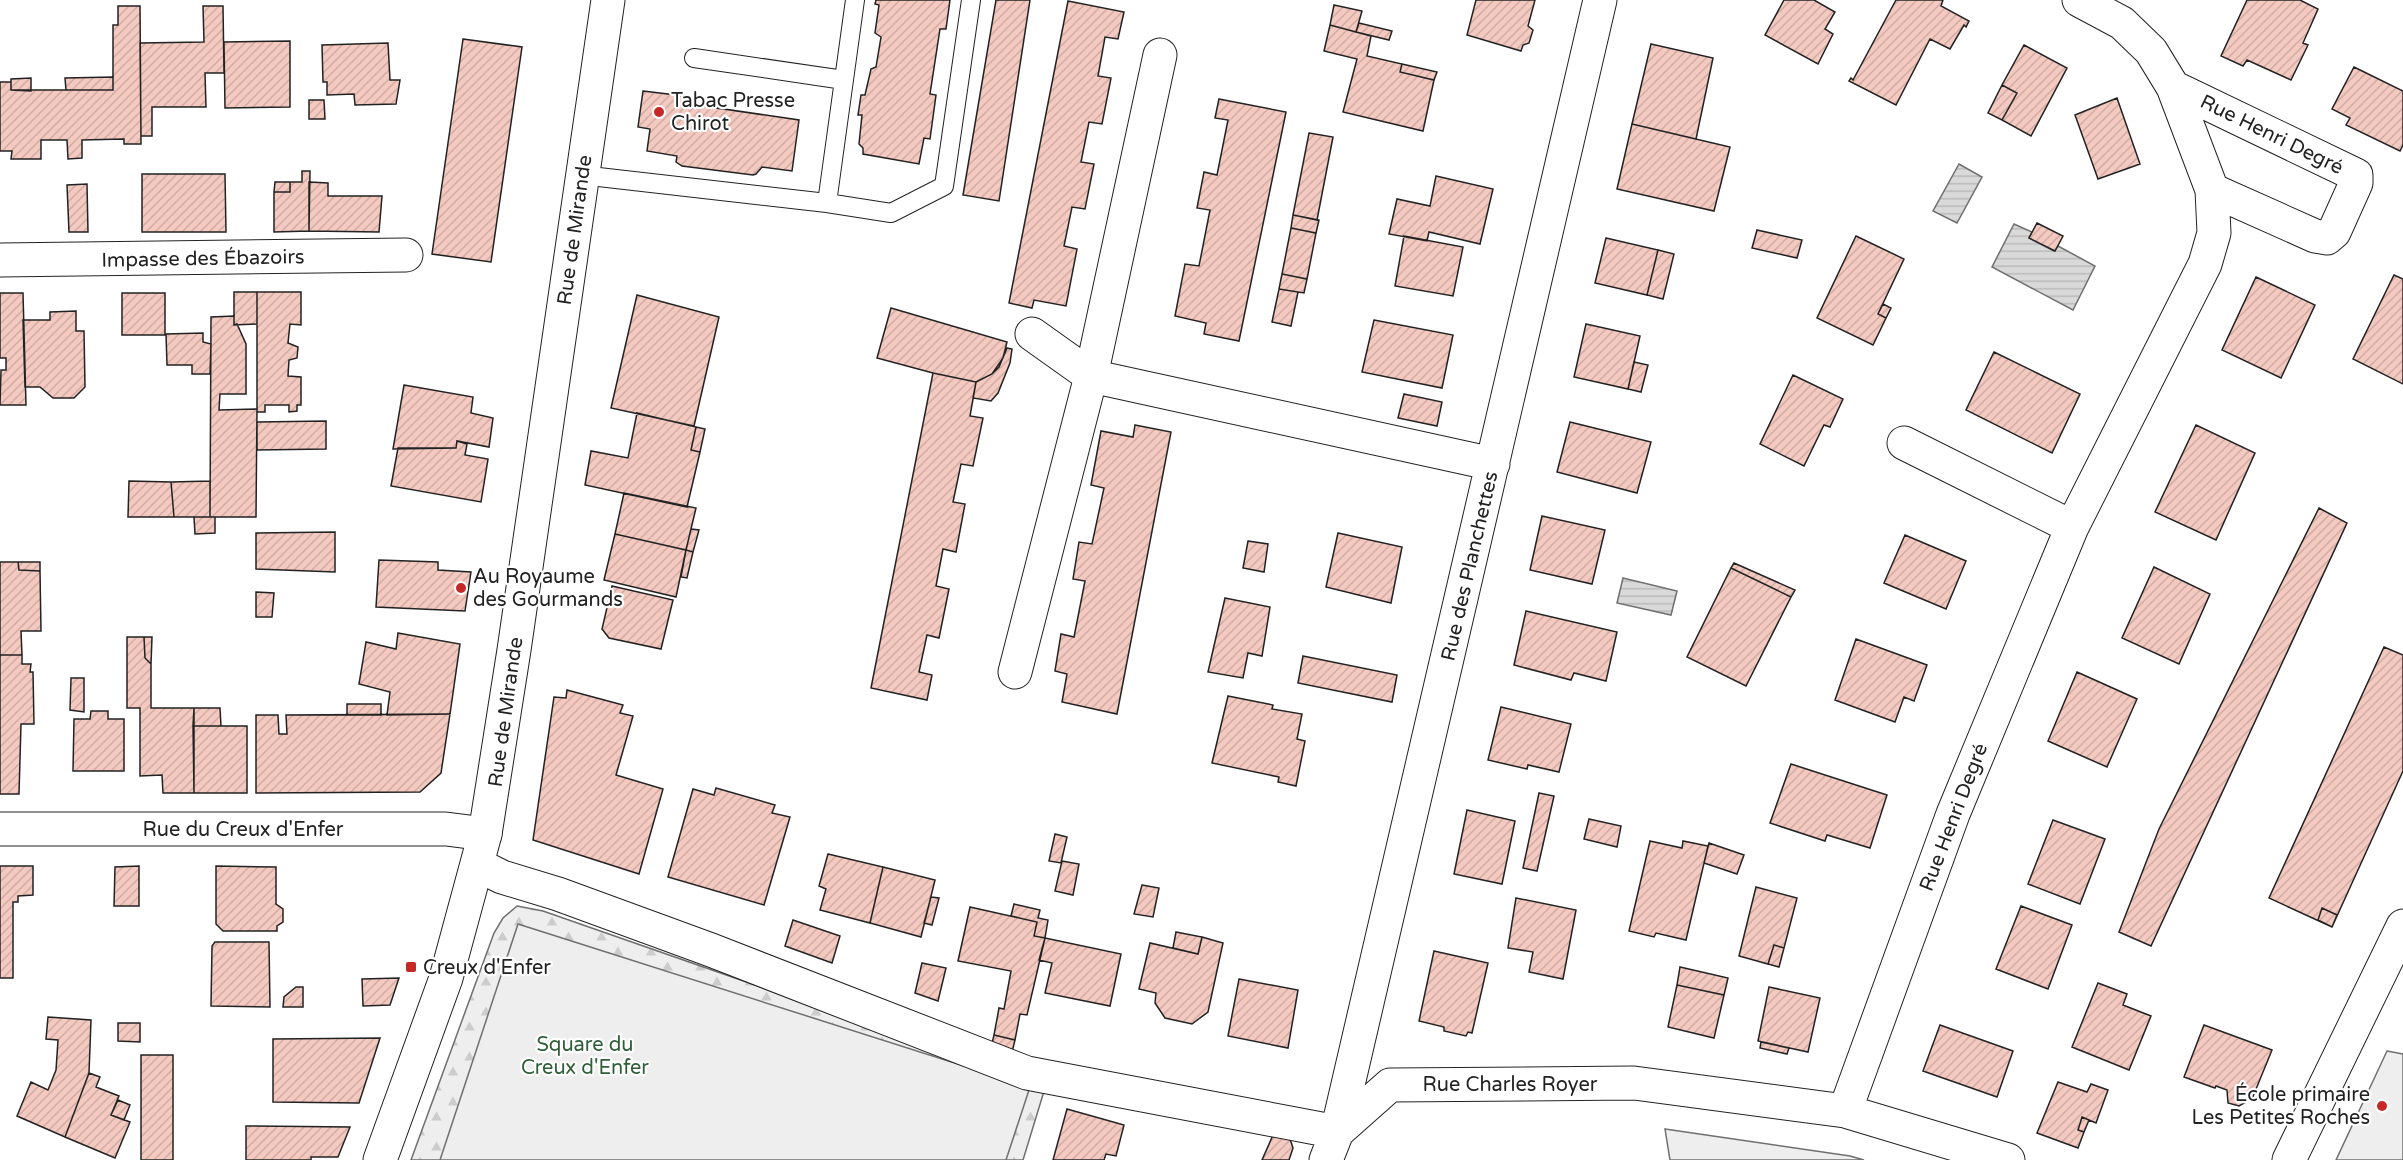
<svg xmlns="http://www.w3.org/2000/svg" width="2403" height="1160" font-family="'Varela Round',sans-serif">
<defs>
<pattern id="forest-firs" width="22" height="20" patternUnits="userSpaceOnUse" patternTransform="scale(1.5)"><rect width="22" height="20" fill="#eee"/><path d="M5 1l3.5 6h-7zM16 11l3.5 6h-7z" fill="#ccc"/></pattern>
<pattern id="water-rules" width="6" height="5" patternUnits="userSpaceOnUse" patternTransform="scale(1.5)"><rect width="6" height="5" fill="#d9d9d9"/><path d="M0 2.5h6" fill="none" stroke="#bababa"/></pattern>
<pattern id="building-hatch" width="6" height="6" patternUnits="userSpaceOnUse" patternTransform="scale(1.5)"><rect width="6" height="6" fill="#f3c9c0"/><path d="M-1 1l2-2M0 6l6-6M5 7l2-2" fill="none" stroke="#d0aca5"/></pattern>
</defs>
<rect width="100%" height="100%" fill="#fff"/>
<path fill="url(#forest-firs)" stroke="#6f6f6f" stroke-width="1.5" d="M517,906L543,911L987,1066L1045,1088L1023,1160H411L494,933L503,918Z"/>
<path fill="#eee" stroke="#6f6f6f" stroke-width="1.5" d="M518,924L1030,1087L1006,1160H440Z
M2387,1051L2403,1054V1160H2336Z
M1665,1129L1850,1156L1864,1160H1670Z"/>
<path fill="url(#water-rules)" stroke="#6f6f6f" stroke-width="1.5" d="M1959,164L1982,177L1957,223L1933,211Z
M2014,224L2032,232L2029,238L2054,251L2058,246L2095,266L2073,310L1992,267Z
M1623,578L1677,591L1671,615L1617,603Z"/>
<path fill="url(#building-hatch)" stroke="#222" stroke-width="1.5" d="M876,0H950L946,29H940L930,94L936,95L930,139L924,138L919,164L863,154V148L859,144L862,115H858L861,95H865L871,69L876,67L881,37L875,33L879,5L875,4Z
M996,0H1030L999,201L963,195Z
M1476,0H1535L1528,26L1533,30L1529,43L1523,45L1521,51L1467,35Z
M1784,0H1814L1835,12L1825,29L1833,34L1818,64L1765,35Z
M1896,0H1943L1941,6L1969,21L1966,27L1964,25L1950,49L1930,39L1896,105L1849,81L1851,78L1853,80Z
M2247,0H2300L2318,9L2303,43L2308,45L2291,80L2247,60L2243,66L2221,56Z
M1068,1L1124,12L1118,39L1105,37L1098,76L1111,78L1102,124L1089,122L1081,162L1094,164L1085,209L1072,207L1064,246L1077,249L1066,306L1034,300L1032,308L1009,303Z
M1334,5L1362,11L1356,32L1330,25Z
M118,6H140L141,144H124V139L82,140V158L68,159L67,140H41V159H11L12,151H0V82H11V90H113V25H118Z
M203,6H223L224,73H205L206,107H152V136H141L140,43L204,42Z
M1359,23L1392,31L1389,40L1356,32Z
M1330,25L1371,36L1367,56L1402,64L1400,72L1434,80L1423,131L1343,112L1357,59L1324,51Z
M463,39L522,47L491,262L432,254Z
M290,41V107L225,108L224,42Z
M388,43L390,80H400L396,104L355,105L354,94L327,95V82H323L322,45Z
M1651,44L1713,58L1696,139L1632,124Z
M2024,45L2067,68L2031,136L2002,120L2017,93L2002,85Z
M1402,64L1437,72L1434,80L1400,72Z
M2354,67L2403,91V145L2400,151L2346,125L2350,118L2332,109Z
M113,77V90H66L65,78Z
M31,78V91L11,90V79Z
M2002,85L2017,93L2002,120L1988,113Z
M643,91L684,96L683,103L799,120L792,171L762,167L756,174L753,175L682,166L676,162L677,156L647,151L650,129L638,127Z
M2117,98L2140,164L2098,179L2075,115Z
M1219,99L1286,112L1239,341L1204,334L1206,323L1175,316L1185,264L1199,266L1210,210L1197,208L1204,172L1217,175L1228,120L1215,118Z
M309,100H324L325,119H309Z
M1632,124L1730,147L1714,211L1617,189Z
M1309,133L1333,137L1317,220L1293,215Z
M302,171H310L309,231L274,232V192H290V182H302Z
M142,174H225L226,232H142Z
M1436,176L1493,189L1480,244L1429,232L1427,241L1389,234L1397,199L1430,206Z
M275,182H290V192H274Z
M309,182L328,183V196H382L379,232L309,231Z
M87,184L88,232H69L67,185Z
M1293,215L1319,220L1316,233L1291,228Z
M2037,223L2063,236L2055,251L2029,238Z
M1291,228L1316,233L1307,279L1282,274Z
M1757,230L1802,240L1797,258L1752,248Z
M1404,236L1463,247L1453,296L1395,286Z
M1856,236L1904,259L1878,314L1886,318L1873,345L1817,318Z
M1606,238L1658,250L1647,295L1595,283Z
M1658,250L1674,254L1663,299L1647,295Z
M1282,274L1307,279L1304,293L1279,289Z
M2394,275L2403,279V384L2353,359Z
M2256,277L2315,305L2281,378L2222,350Z
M1279,289L1298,292L1291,326L1272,322Z
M234,292H257V324L234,325Z
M257,292H301V325L290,324L288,343L298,347L297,358L289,360L288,376L301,377V405H297V411L289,412V405H265V412H257Z
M0,293H23L26,405H0L1,370H6V358H0Z
M122,293H165V335H122Z
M637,295L719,317L694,426L611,408Z
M1883,304L1891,308L1886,318L1878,314Z
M891,308L1007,342L1003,358L992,374L976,382L933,373L877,358Z
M76,311V331H84L85,387L74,398H53L40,387H25L23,320H50V312Z
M234,316V325L237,324L246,344V394H220L219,410L257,409L256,517H210L211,317Z
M1374,320L1453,335L1442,388L1362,372Z
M1586,324L1640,336L1628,389L1574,377Z
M203,333V342L211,344L210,374H192V365H167L166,334Z
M1007,348L1012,349L1010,363L998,393L991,401L973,398L976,382L992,374L999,367Z
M1994,352L2080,394L2052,453L1966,410Z
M1634,362L1648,365L1641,392L1628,389Z
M933,373L976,382L970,416L983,418L973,466L961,464L953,502L965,504L956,552L943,549L936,586L949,589L939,638L927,635L919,672L932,675L927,700L871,688Z
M1793,375L1843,399L1830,427L1824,425L1804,466L1760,444Z
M404,385L473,397L471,413L493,418L489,447L457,441L456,448L393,449Z
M1404,394L1442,402L1437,426L1398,418Z
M637,413L696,427L691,450L700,452L687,507L585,485L591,451L628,458Z
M326,421V449L257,450V422Z
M1570,422L1651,442L1637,493L1557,472Z
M1135,425L1171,432L1117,714L1062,702L1067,674L1055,671L1061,634L1074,637L1085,581L1073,579L1079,542L1092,544L1104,488L1091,485L1101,431L1133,437Z
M2196,425L2255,453L2216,540L2155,512Z
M696,427L705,429L700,452L691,450Z
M457,441L467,444L465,455L488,459L481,502L391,486L398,448H456Z
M129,481L171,482L174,517H128Z
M210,481V517H174L171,482Z
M624,493L696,508L686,550L615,534Z
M2319,508L2347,523L2151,946L2119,932L2159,829Z
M1542,516L1605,530L1592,584L1530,570Z
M194,517H215V533L195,534Z
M691,529L699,530L693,552L686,550Z
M335,532V572L256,569V533Z
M1338,533L1402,547L1391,603L1326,587Z
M615,534L686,550L676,597L604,580Z
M1905,535L1966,561L1946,609L1884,583Z
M1248,541L1268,544L1264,572L1243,568Z
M686,550L693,552L687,578L681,577Z
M379,560L438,562V570L471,572L465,611L376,607Z
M0,562H18L19,570L40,571L41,631H21L22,655H0Z
M18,562H40V571L19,570Z
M1734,563L1795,590L1791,597L1731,568Z
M2154,567L2210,594L2179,664L2122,638Z
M1731,568L1791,597L1746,686L1687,657Z
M612,586L673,600L661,649L609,638L602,629Z
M256,592L274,593L272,617H256Z
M1225,598L1270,607L1262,656L1248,653L1243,678L1208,672Z
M1526,611L1617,632L1606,681L1574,673L1571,680L1514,665Z
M398,633L460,644L450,714L387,715L390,692L359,684L366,642L396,649Z
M127,637H144L145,658L151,664V708H194V793H163L162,775L140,776V708H127Z
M144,637H152L151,664L145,658Z
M1856,639L1927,665L1914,701L1904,697L1895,722L1835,700Z
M2384,647L2403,655V771L2332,927L2269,898Z
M0,655H22V664H31L30,672H33L34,724H21L19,794H0Z
M1303,656L1397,675L1392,702L1298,683Z
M2077,672L2137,699L2107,767L2048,741Z
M71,678H84V712L70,710Z
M567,690L623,705L620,713L633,716L616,775L663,789L639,874L533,840L554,697L566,698Z
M1228,696L1273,705L1272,709L1302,714L1297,739L1305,741L1296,786L1278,782L1279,777L1212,763Z
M347,704H381V715H347Z
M1501,707L1571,724L1559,772L1528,765L1527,769L1488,760Z
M194,708H220L221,726H193Z
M91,711H108V719H124V771H73L74,719H90Z
M450,714L441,773L420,792L256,793V715H278L279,734H287L286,715Z
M193,726H247V793H194Z
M1791,764L1887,795L1870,848L1827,835L1825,841L1770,823Z
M716,788L775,805L772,813L790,817L764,905L668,877L693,789L714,795Z
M1539,793L1554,796L1537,871L1523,868Z
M1467,810L1515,821L1502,884L1454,874Z
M1589,819L1621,826L1617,847L1584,839Z
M2053,820L2105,839L2080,904L2028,884Z
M1055,834L1067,837L1061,863L1049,861Z
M1650,841L1682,848L1683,841L1708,846L1686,940L1656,933L1654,937L1629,931Z
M1709,843L1744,855L1737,874L1704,863Z
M828,854L883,867L870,923L820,910L826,889L819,886Z
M1062,861L1079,864L1073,895L1055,891Z
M0,866H33V895L18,896V902H13V978H0Z
M139,866V906H114L115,867Z
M216,866L276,867V904L283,909V922L277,926V931H223L216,924Z
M883,867L935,880L921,937L870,923Z
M1142,885L1159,888L1153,917L1134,914Z
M1756,887L1797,898L1784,948L1774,945L1768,964L1739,956Z
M931,897L939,898L932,925L924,923Z
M1516,898L1576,910L1563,979L1529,972L1533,952L1508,948Z
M1014,904L1040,910L1038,918L1048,920L1045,938L1034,936L1037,922L1011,916Z
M2021,906L2072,925L2048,989L1996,969Z
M970,907L1037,922L1034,936L1045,938L1027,1015L1020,1014L1015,1040L994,1035L999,1008L1004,1009L1011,971L958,961Z
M2322,908L2337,915L2332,927L2318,920Z
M793,920L840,936L832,963L785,946Z
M1176,932L1202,937L1198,954L1173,948Z
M1202,937L1223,943L1208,1012L1192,1024L1165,1018L1155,1003L1156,993L1139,989L1150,943L1198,954Z
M1045,938L1121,954L1110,1006L1045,993L1052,963L1039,960Z
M215,942H269L270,1007L211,1006L212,946Z
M1774,945L1784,948L1779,967L1768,964Z
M1434,951L1488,963L1472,1033L1468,1032L1466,1036L1444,1031V1027L1419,1021Z
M922,963L946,968L938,1001L915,993Z
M1680,967L1728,978L1724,995L1677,985Z
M399,978L390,1005L363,1006L362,979Z
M1239,979L1298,990L1288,1048L1228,1036Z
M2098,983L2127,994L2123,1005L2151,1016L2129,1070L2072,1047Z
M1677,985L1724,995L1714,1038L1668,1027Z
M296,987H303V1007H283L284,997Z
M1769,987L1820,998L1808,1052L1758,1041Z
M48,1017L91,1020L89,1073L65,1137L17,1116L31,1082L48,1090L56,1070L58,1040L46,1039Z
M118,1023H140V1042L118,1041Z
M1940,1025L2013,1051L1997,1097L1923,1071Z
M2204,1025L2272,1050L2252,1099L2248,1097L2246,1102L2239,1106L2228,1103L2227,1090L2216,1086L2215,1088L2184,1077Z
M994,1035L1015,1040L1012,1052L991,1048Z
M380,1038L359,1103L273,1102V1039Z
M1761,1042L1789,1048L1787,1054L1760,1048Z
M141,1055H173V1160H141Z
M89,1073L100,1077L96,1087L119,1096L111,1115L130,1122L115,1158L65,1137Z
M2058,1082L2087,1092L2091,1084L2108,1090L2096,1123L2082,1117L2078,1130L2084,1132L2078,1148L2037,1133Z
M118,1100L130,1105L124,1120L111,1115Z
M1067,1109L1124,1125L1116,1156L1106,1154L1104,1160H1053Z
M2082,1117L2089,1120L2084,1132L2078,1130Z
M246,1126L350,1127L338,1157H311V1160H246Z
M1273,1135L1290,1139L1293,1148L1289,1160H1262Z"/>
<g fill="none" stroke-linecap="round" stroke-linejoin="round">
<defs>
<path id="lane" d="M694,58L844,80
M581,175L827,203L855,0
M827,203L891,213L944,186L971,0"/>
<path id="street" d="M2173,87L2356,175V183L2334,232L2327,238L2315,236L2212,190
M0,260L406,255
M1032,334L1091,376L1493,464
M1904,443L2072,527
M1015,672L1091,376L1160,55
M0,829H446L485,834
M478,865L502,877L558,894L711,950L1027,1073L1337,1132
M1845,1111L1953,814L2072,527L2205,264L2214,233L2212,190L2173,87L2151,51L2122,23L2079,0
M1337,1132L1390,1085L1634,1083L1845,1111L2008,1160
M1326,1160L1337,1132L1600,0
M2289,1160L2403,926"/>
<path id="secondary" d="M380,1160L446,978L485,834L514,650L608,0"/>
</defs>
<use href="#lane" stroke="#222" stroke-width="20"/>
<use href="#street" stroke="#222" stroke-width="35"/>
<use href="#secondary" stroke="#222" stroke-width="35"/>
<use href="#lane" stroke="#fff" stroke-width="18"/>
<use href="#street" stroke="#fff" stroke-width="33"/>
<use href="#secondary" stroke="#fff" stroke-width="33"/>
</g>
<g fill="#c62828" stroke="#fff" stroke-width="2">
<circle cx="659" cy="112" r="6"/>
<circle cx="461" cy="588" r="6"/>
<rect x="405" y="961" width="12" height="12" rx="3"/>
<circle cx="2382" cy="1106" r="6"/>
</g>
<g text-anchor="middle" stroke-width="4.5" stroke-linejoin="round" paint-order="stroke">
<g font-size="20" fill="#222" stroke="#fff" text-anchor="start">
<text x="671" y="107">Tabac Presse<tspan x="671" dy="23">Chirot</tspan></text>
<text x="473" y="583">Au Royaume<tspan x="473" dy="23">des Gourmands</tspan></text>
<text x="423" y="974">Creux d'Enfer</text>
<text x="2370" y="1101" text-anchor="end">École primaire<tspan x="2370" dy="23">Les Petites Roches</tspan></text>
</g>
<g font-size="20" fill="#222" stroke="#fff">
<text transform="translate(2272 134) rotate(26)" y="7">Rue Henri Degré</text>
<text transform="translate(574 230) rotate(-82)" y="7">Rue de Mirande</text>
<text transform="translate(203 258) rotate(-1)" y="7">Impasse des Ébazoirs</text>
<text transform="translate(1469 566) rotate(-77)" y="7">Rue des Planchettes</text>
<text transform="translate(505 712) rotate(-82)" y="7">Rue de Mirande</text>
<text transform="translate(1953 817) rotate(-69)" y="7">Rue Henri Degré</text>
<text x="243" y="836">Rue du Creux d'Enfer</text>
<text x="1510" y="1091">Rue Charles Royer</text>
</g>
<g font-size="20" fill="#2f5e38" stroke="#fff">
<text x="585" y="1051">Square du<tspan x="585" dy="23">Creux d'Enfer</tspan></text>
</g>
</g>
</svg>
